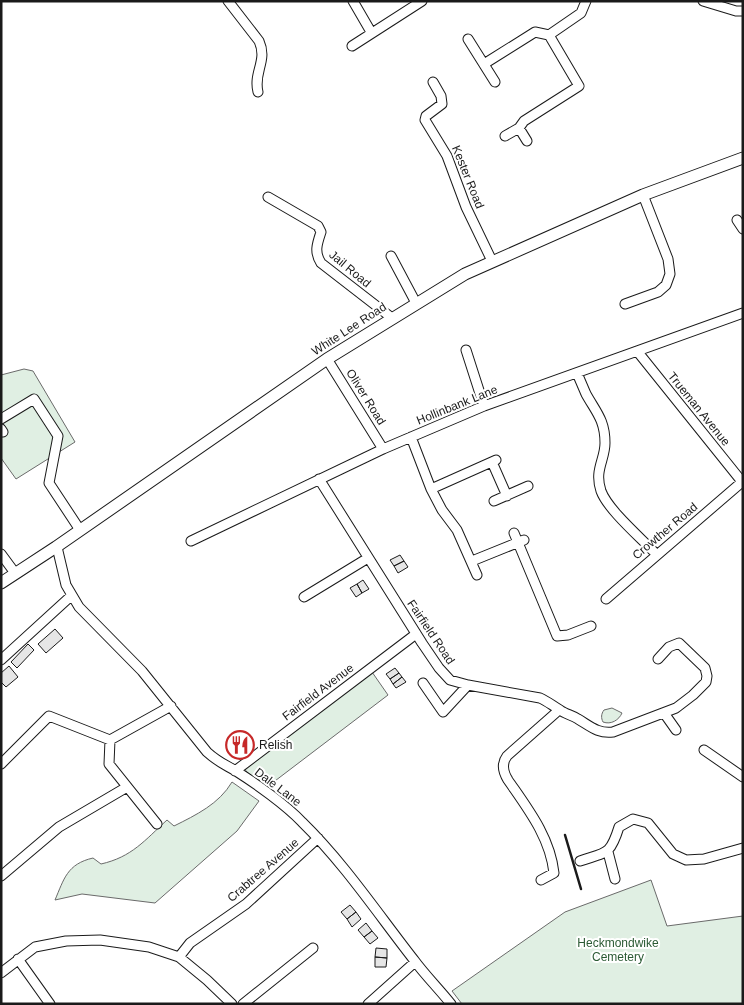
<svg xmlns="http://www.w3.org/2000/svg" width="744" height="1005" font-family="Helvetica,sans-serif">
<rect width="100%" height="100%" fill="#fff"/>
<path fill="#e0efe3" stroke="#6a6a6a" d="M24,369L33,371L75,442L16,479L1,458V375Z
M372,672L388,695L267,787L247,773L245,769Z
M612,708L622,713C619,720 611,725 603,722C601,718 601,714 604,710Z
M232,782L259,801L237,831L155,903L82,894L55,900C64,879 67,864 93,858L101,864C132,857 145,840 167,820L174,826C196,815 219,804 232,782Z
M651,880L667,926L743,916V1004H462L452,991L565,912Z"/>
<path fill="#e6e6e6" stroke="#1a1a1a" d="M400,555L404,561L394,566L390,560Z
M404,561L408,567L398,573L394,566Z
M363,580L369,589L362,593L357,584Z
M357,584L362,593L356,597L350,588Z
M55,629L63,638L46,653L38,644Z
M28,644L34,650L17,668L11,662Z
M9,666L18,677L6,687L1,682V673Z
M395,668L399,673L390,679L386,674Z
M399,673L402,677L393,684L390,679Z
M402,677L406,682L396,688L393,684Z
M350,905L356,912L347,919L341,912Z
M356,912L361,919L352,927L347,919Z
M366,923L372,931L364,937L358,930Z
M372,931L378,938L370,944L364,937Z
M376,948L387,949V958L375,957Z
M375,957L387,958L386,967H375Z"/>
<g fill="none" stroke-linecap="round" stroke-linejoin="round">
<defs>
<path id="minor" d="M228,1L259,41C268,61 253,72 258,92
M353,1L371,32
M703,1L736,11H743
M468,39L495,82
M352,46L422,1
M484,64L535,32L549,35L581,13L586,1
M433,82L441,96L442,104L426,116L425,120L447,156L466,207L492,261
M519,128L527,141
M505,136L519,128L524,121L579,86L549,35
M268,197L318,226L321,232C317,244 314,252 321,263L392,318
M737,220L743,229
M391,256L416,303
M625,304L658,292L666,285L670,274L668,259L643,195
M466,350L484,406
M637,351L743,483
M327,359L383,449
M577,373C580,380 583,387 586,394C596,412 605,420 605,443C605,460 594,470 601,491C608,510 641,538 656,554
M1,419L34,399L58,436L49,483L80,530
M1,429L3,432
M411,437L431,489L442,510L457,530L477,575
M492,462L507,496
M319,479L422,643L439,668L450,680L468,685L540,698C547,701 553,706 560,710C565,714 572,715 578,719C590,726 598,734 613,732L676,708L693,695L706,682L707,676L705,668L679,643L669,647L658,659
M431,489L496,460
M494,501L528,486
M514,533L557,636L568,635L591,626
M191,541L383,449L484,406L743,313
M57,547L66,585L79,607L142,671L207,752C218,762 224,764 236,771C255,783 286,805 302,822C344,863 378,914 414,960C425,975 439,989 451,1004
M1,554L15,573
M472,561L524,540
M304,597L368,558
M606,599L742,482
M1,660L71,596
M423,683L443,712L468,685
M664,713L676,730
M110,740L109,764L157,824
M704,750L743,777
M1,764L49,716L110,740L171,706
M235,771L416,634
M608,852L615,879
M580,861C606,852 610,856 619,827L633,819L648,823L673,854L686,860L704,859L743,848
M1,876L59,827L127,787
M541,880L554,873C550,837 528,809 508,780C503,772 501,764 507,756L559,710
M179,957L190,943L246,904L318,838
M18,959L50,1004
M1,973L35,947L66,941L100,940L149,947L179,957L207,980L232,1004
M243,1004L313,948
M368,1004L415,962"/>
<path id="secondary" d="M1,583L56,547L327,359L465,274L643,195L743,158"/>
</defs>
<use href="#minor" stroke="#1a1a1a" stroke-width="11"/>
<use href="#secondary" stroke="#1a1a1a" stroke-width="13"/>
<use href="#minor" stroke="#fff" stroke-width="9"/>
<use href="#secondary" stroke="#fff" stroke-width="11"/>
<path stroke="#1a1a1a" stroke-width="2.5" d="M565,835L581,889"/>
</g>
<defs>
<symbol id="restaurant-ring" viewBox="-11 -11 22 22"><circle r="9.5" fill="#fff" stroke="#c62828" stroke-width="1.5"/><path d="M-5-6h1v4h1v-4h1v4h1v-4h1v5L-1.5 .5V6h-2V.5L-5-1ZM5-6V6H3V1.5H1.5Q1.5-4 5-6Z" fill="#c62828"/></symbol>
</defs>
<g fill-rule="evenodd">
<use href="#restaurant-ring" x="224" y="729" width="32" height="32"/>
</g>
<g text-anchor="middle" stroke-width="4" stroke-linejoin="round" paint-order="stroke">
<g font-size="12" fill="#1a1a1a" stroke="#fff">
<text transform="translate(468 177) rotate(68)" y="4">Kester Road</text>
<text transform="translate(350 269) rotate(40)" y="4">Jail Road</text>
<text transform="translate(349 329) rotate(-33)" y="4">White Lee Road</text>
<text transform="translate(366 397) rotate(58)" y="4">Oliver Road</text>
<text transform="translate(457 405) rotate(-22)" y="4">Hollinbank Lane</text>
<text transform="translate(699 409) rotate(51)" y="4">Trueman Avenue</text>
<text transform="translate(665 531) rotate(-40)" y="4">Crowther Road</text>
<text transform="translate(431 632) rotate(56)" y="4">Fairfield Road</text>
<text transform="translate(318 692) rotate(-37)" y="4">Fairfield Avenue</text>
<text transform="translate(278 787) rotate(37)" y="4">Dale Lane</text>
<text transform="translate(263 870) rotate(-41)" y="4">Crabtree Avenue</text>
</g>
<g font-size="12" fill="#1a1a1a" stroke="#fff" text-anchor="start">
<text x="259" y="749">Relish</text>
</g>
<g font-size="12" fill="#2b5a34" stroke="#fff">
<text x="618" y="947">Heckmondwike<tspan x="618" dy="14">Cemetery</tspan></text>
</g>
</g>
<rect width="744" height="1005" fill="none" stroke="#1a1a1a" stroke-width="5"/>
</svg>
